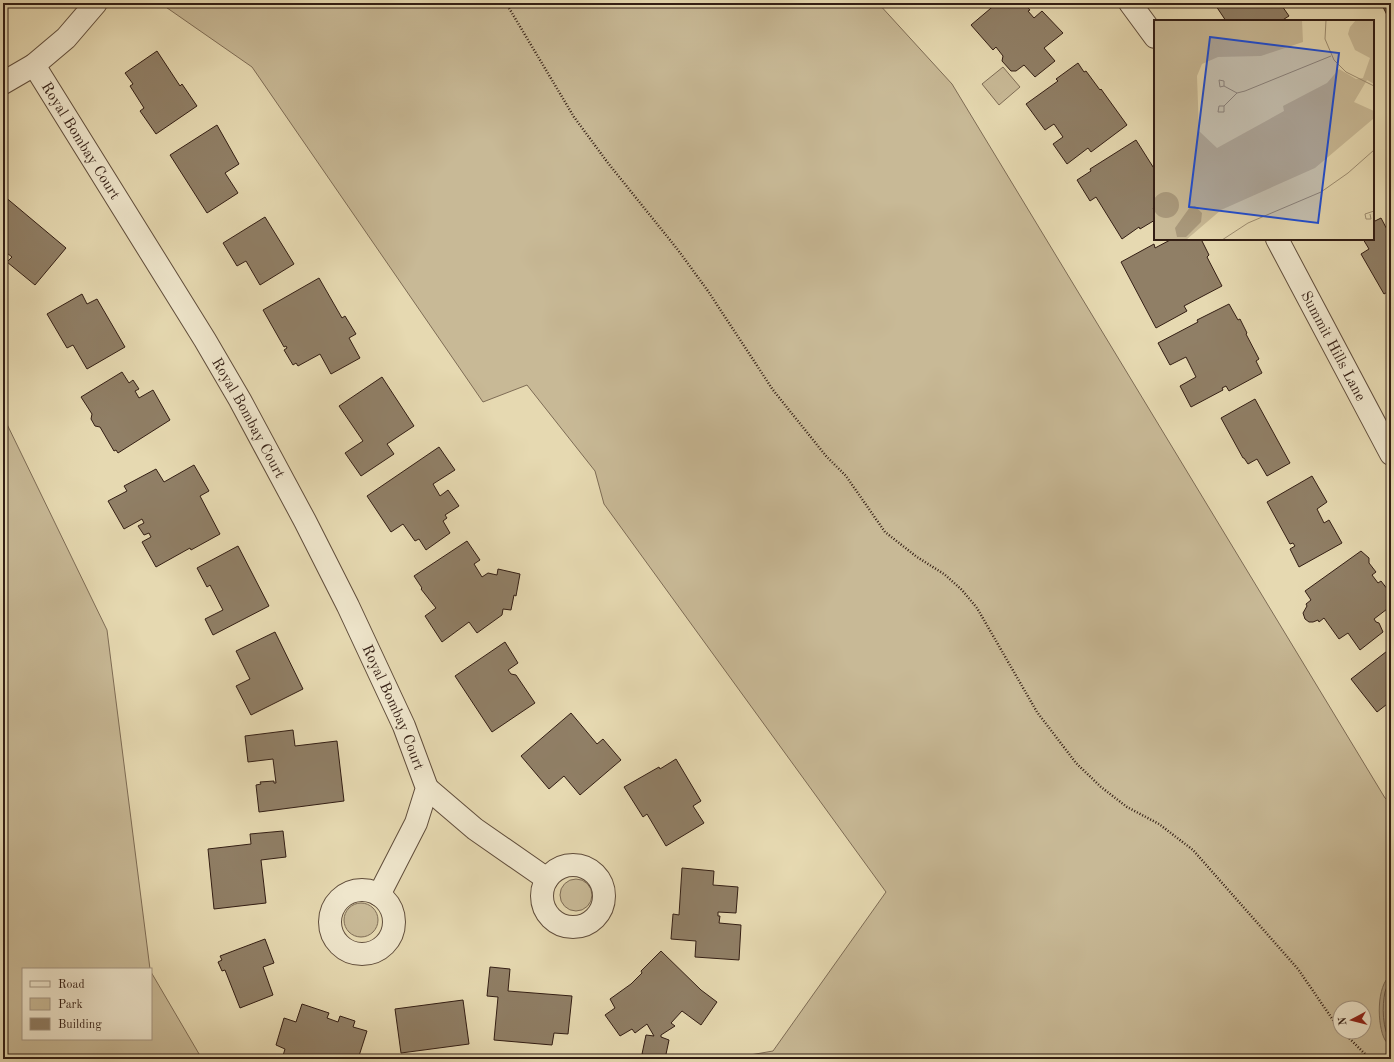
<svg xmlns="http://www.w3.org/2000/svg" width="1394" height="1062" font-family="'Old Standard TT',serif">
<rect width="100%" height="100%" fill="#e6d9b1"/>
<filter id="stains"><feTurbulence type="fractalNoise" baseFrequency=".005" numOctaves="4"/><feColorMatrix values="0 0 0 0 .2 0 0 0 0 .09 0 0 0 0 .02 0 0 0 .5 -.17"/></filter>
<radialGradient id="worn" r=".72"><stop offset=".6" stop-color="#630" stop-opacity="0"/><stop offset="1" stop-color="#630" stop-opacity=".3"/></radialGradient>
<path fill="#c8b996" stroke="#7e6c55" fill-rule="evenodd" d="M160,3H878L952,84L1385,798L1391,803V1059H727L773,1051L886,892L604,504L595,471L527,385L483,402L252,67ZM1340,1008H1364V1032H1340Z
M1003,67L1020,87L999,105L982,84Z
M3,416L107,630L150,969H23V1039H151V972L202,1059H3Z
M560 895a16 16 0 1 1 32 0a16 16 0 1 1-32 0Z
M344 920a17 17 0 1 1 34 0a17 17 0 1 1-34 0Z"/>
<path fill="#a9997c" stroke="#7a6852" d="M1391,975V1048C1389,1045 1387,1043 1385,1040C1377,1026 1376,985 1391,975Z"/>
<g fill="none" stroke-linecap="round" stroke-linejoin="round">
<path stroke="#6e5c48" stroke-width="1" d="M1391,980C1389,984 1386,988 1385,992C1382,1005 1382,1031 1391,1041"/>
</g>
<path fill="#907f66" stroke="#331e14" d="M997,3H1024L1030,10L1028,11L1034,18L1042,11L1063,33L1044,48L1055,61L1035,77L1024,65L1016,71H1011L1002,61L1003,56L996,47L993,50L971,25Z
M1214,3H1280L1289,16L1281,21H1226Z
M1381,3H1391V23Z
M157,51L180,86L182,84L197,106L156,134L140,111L144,108L130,86L133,84L125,73Z
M1078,63L1084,72L1086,71L1100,90L1101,89L1127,125L1091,152L1088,148L1067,164L1053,144L1063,137L1054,124L1045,130L1026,104L1058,81L1056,79Z
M217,125L239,164L225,173L238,193L207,213L170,155Z
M1136,140L1155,170V202L1154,203L1155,206L1153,208L1155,211V220L1140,229L1139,227L1122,239L1096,197L1090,201L1077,180L1091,171L1090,169Z
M4,196L66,248L35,285L7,262L12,257L3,250Z
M265,217L294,264L260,285L246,261L237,266L223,243Z
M1381,218L1391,237V290L1384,294L1361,254L1369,249L1363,239H1373V222Z
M1172,239H1201L1209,255L1207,257L1222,286L1184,306L1187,311L1156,328L1121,262L1154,244L1155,248Z
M319,278L342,318L345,316L356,334L349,338L360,358L331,374L320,354L298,366L296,363L293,365L284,350L287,348L286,346L284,347L263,310Z
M82,294L87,304L97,299L125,347L87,369L73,345L67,348L47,314Z
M1229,304L1238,320L1240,319L1247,333L1246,334L1259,359L1256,361L1262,373L1229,391L1226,386L1222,388L1223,390L1191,407L1180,386L1196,377L1186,357L1170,365L1158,343L1198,322L1197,320Z
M122,372L129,383L133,380L139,389L135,391L139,398L153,390L170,420L118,453L116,450L114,451L100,427L95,426L91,419L92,414L81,397Z
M382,377L414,426L387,444L394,454L361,476L345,453L363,441L339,406Z
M1255,399L1290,463L1267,476L1257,459L1248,464L1244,458H1243L1221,418Z
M439,447L455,470L433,484L440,496L448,490L459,506L445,515L447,518L443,521L450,533L426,550L419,539L415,541L403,524L391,532L367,496Z
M194,465L209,491L200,496L220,534L191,550L190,548L156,567L142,542L151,537L149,533L144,535L138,526L144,523L142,519L124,529L108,501L127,491L124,486L156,469L164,482Z
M1312,476L1327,502L1317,509L1324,523L1329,520L1342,543L1299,567L1290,549L1295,546L1293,543L1290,544L1267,502Z
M467,541L480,560L474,564L482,577L488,573L497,575L498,569L520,574L516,596L514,595L511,610L503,609L502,615L477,633L469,622L442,642L425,616L436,608L421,589L422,588L414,576Z
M238,546L269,606L213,635L205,619L223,610L210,585L207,587L197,568Z
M1361,551L1369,558V563L1376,572L1372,575L1378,583L1381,581L1388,590L1391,591V606L1374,619L1376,622L1379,623L1383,632L1360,650L1348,633L1339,639L1324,618L1319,622L1318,620L1313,622H1309L1305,619L1303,613L1307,606L1306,604L1311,600L1305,591Z
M275,632L303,689L251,715L236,686L250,679L236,651Z
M505,642L518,663L508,670L511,674L516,675L535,703L492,732L455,676Z
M1391,648V701L1377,712L1351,679Z
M571,713L597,744L603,739L621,760L580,795L564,776L549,789L521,756Z
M293,730L295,746L337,741L344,801L259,812L256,785L261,784L260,782L274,781V783H276L273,759L248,762L245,736Z
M676,759L701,801L693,806L704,823L666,846L647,814L643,817L624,787L659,767L660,769Z
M283,831L286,857L261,860L266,903L214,909L208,849L251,844L250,834Z
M682,868L714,871L713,885L738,887L736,913L718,912V916H720L719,923L741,925L739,960L695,957L696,941L671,939L673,914L679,915Z
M265,939L274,963L263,967L273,995L240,1008L225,970L222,971L218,962L222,960L220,956Z
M661,951L701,990L717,1002L701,1025L682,1011L671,1023L675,1026L661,1035V1037L669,1040L665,1059L642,1054L646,1035L654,1036L647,1024L635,1033L632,1029L620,1036L605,1015L615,1008L610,999L631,984L642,973L641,971Z
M490,967L510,969L508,991L572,996L568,1034L554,1033L552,1045L494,1040L498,997L487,996Z
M463,1000L469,1044L401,1053L395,1009Z
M302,1004L329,1013L327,1018L338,1022L340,1016L355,1021L353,1027L367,1031L358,1059H282L285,1049L276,1045L284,1018L296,1022Z"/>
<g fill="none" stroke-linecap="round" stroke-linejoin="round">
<defs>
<g id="minor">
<path d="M1130,3L1155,37"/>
<path id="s1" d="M34,65L205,340L240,400L305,521L348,606L404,726L427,788L416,823L379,895"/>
<path d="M3,83L34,65L66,38L96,3"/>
<path id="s2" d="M1277,239L1391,454"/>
<path d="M427,788L475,829L547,879"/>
<circle cx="573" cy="896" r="31"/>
<circle cx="362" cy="922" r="32"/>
</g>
</defs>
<use href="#minor" stroke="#604d3b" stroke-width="24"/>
<path stroke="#331e14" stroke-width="2.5" stroke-dasharray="1 2" stroke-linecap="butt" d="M506,3L574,117L608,163L678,250L708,291L773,390L826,456L846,476L885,532L917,557L944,574L962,590L977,608L1037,712L1076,763L1101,787L1127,807L1159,824L1193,850L1298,969L1333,1020L1340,1029
M1343,1032L1370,1059"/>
<use href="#minor" stroke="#efe6cc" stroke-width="22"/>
</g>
<g text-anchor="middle" stroke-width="4" stroke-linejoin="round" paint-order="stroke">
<g font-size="15" fill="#331e14" stroke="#efe6cc">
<text dy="5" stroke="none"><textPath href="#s1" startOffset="89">Royal Bombay Court</textPath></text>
<text dy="5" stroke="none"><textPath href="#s2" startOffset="121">Summit Hills Lane</textPath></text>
<text dy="5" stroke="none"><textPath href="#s1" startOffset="413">Royal Bombay Court</textPath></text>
<text dy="5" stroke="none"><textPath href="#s1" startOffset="737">Royal Bombay Court</textPath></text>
</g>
</g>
<g transform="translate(1154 20)">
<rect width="220" height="220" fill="#e6d9b1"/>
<path d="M0,0H148L149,22L107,36L64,37L48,44L43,56L45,111L63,128L130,91L129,86L173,63L185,49L202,59L209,58L216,38L201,30L194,14L196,7L202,0H220V64L213,60L200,82L220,91L219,99L161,148L67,190L32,220H0Z" fill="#c8b996"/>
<path d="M-1 185a13 13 0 1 1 26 0a13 13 0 1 1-26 0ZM41,186L48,193L47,202L32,217H23L21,208L36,187Z" fill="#a9997c"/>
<path fill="none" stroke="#9e8e72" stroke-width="1" d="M172,0L171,19L180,40L192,52L220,66M70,66V61L65,60L66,67L70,66L83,73L91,71L177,36M70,86V92H64L65,86H70L83,73M216,194L217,199H212L211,194L220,191M68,220L94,203L167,172L194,153L220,130"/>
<path fill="#1d4ed8" fill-opacity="0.15" stroke="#1d4ed8" stroke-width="2" d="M56,17L185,33L164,203L35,187Z"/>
<rect width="220" height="220" fill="none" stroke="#331e14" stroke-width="2"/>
</g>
<rect width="1394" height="1062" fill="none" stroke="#e6d9b1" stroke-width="16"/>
<rect x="4" y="4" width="1386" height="1054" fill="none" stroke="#331e14" stroke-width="2"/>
<rect x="8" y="8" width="1378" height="1046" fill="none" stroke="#331e14"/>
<rect x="22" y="968" width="130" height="72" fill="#efe6cc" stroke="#a49682"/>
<rect x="30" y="981" width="20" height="6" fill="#efe6cc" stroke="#a49682"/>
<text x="58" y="988" font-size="12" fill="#331e14">Road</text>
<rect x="30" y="998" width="20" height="12" fill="#c8b996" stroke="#a49682"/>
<text x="58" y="1008" font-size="12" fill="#331e14">Park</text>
<rect x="30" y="1018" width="20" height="12" fill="#907f66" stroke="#a49682"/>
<text x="58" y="1028" font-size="12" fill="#331e14">Building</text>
<g transform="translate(1352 1020) rotate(263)"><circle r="19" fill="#efe6cc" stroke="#a49682"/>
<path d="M0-3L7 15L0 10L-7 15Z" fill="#8f2418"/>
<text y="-6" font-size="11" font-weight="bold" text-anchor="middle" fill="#331e14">N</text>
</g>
<rect width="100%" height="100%" filter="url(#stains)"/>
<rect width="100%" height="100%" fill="url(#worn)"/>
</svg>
